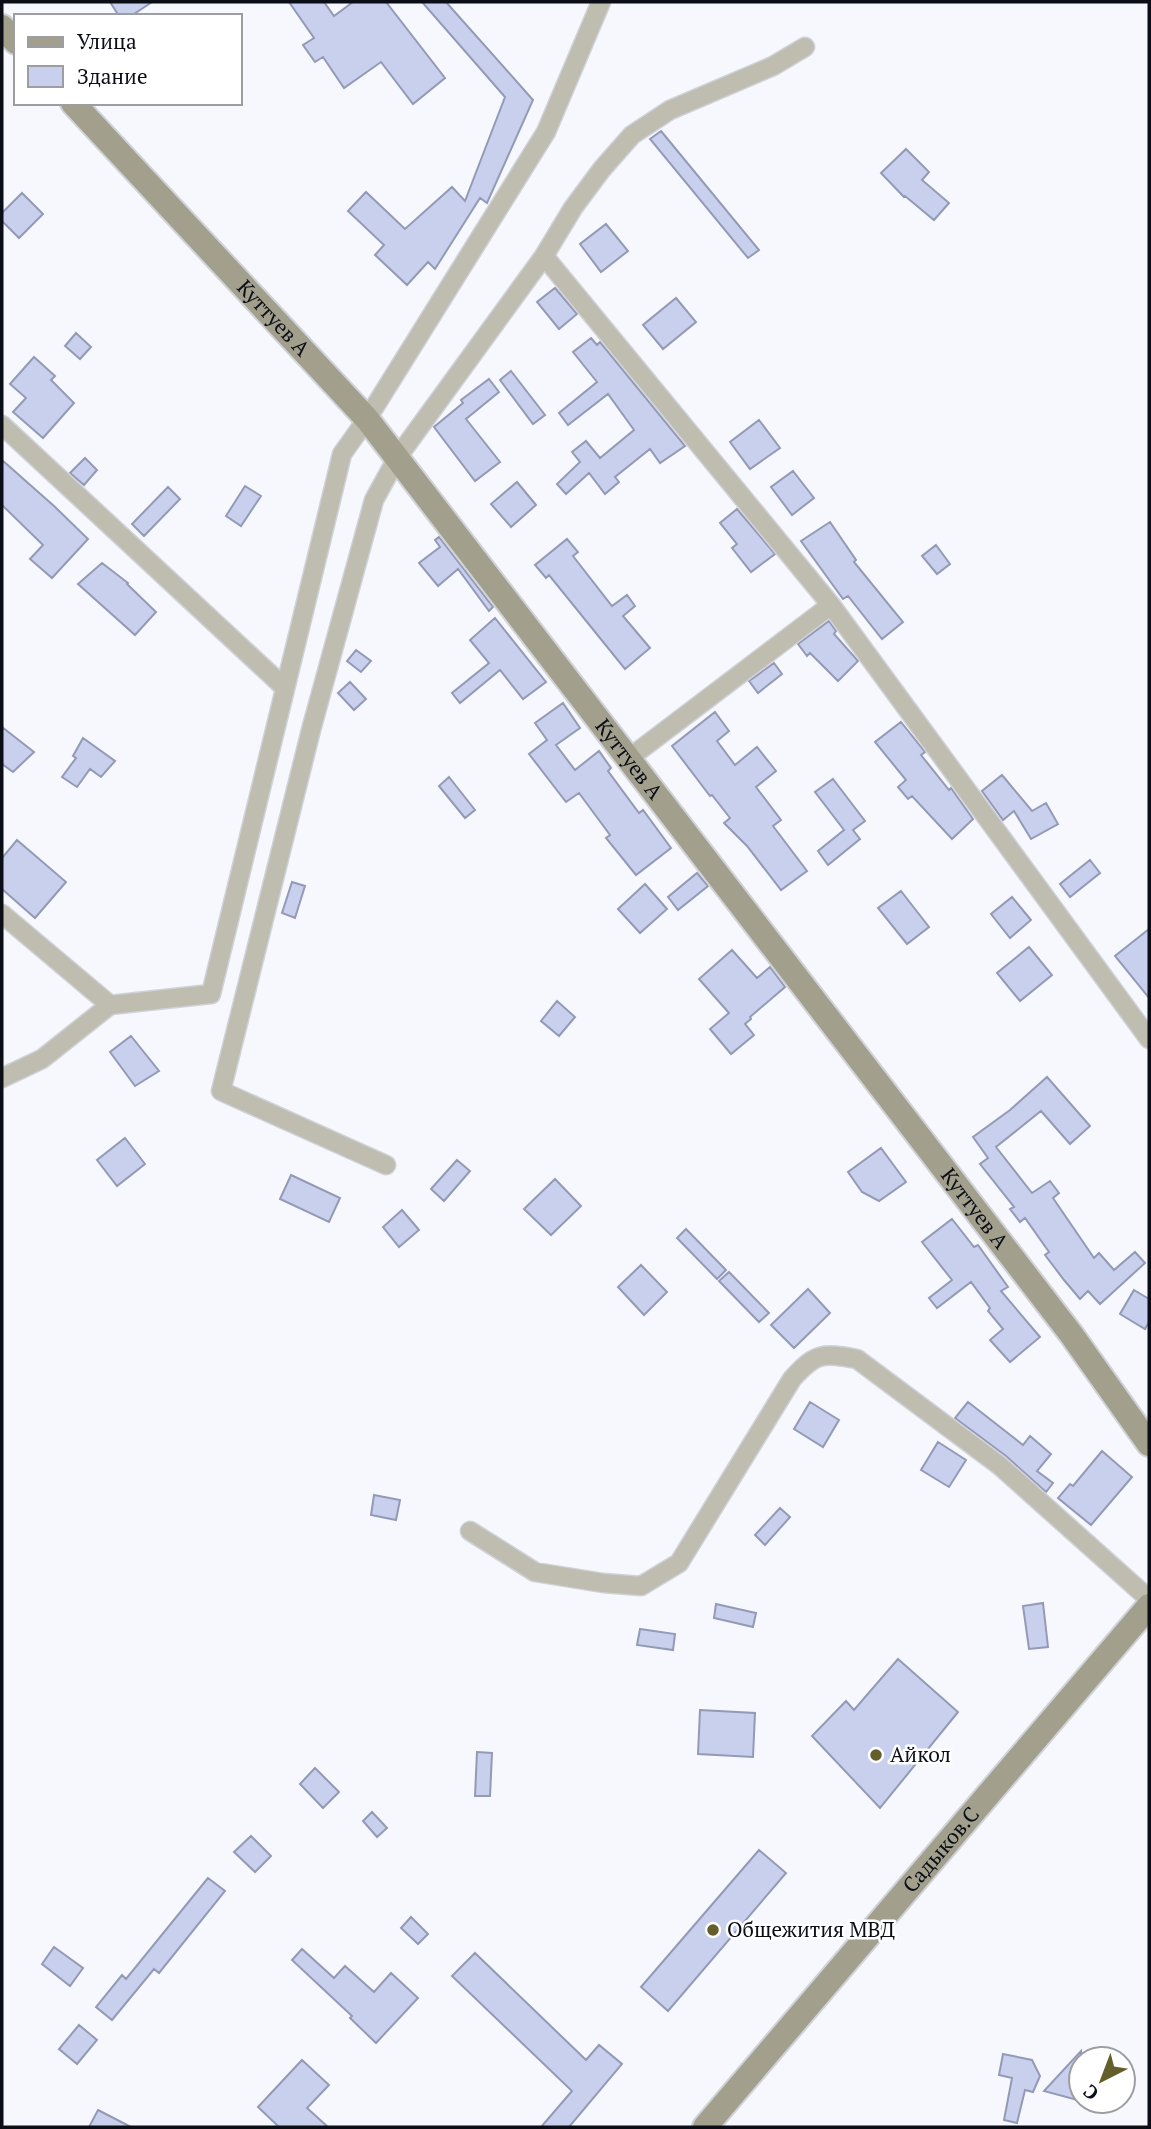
<svg xmlns="http://www.w3.org/2000/svg" width="1151" height="2129" font-family="'PT Serif',serif">
<rect width="100%" height="100%" fill="#f6f8fe"/>
<path fill="#c8d0ee" stroke="#939ab6" stroke-width="2" d="M110,2H152L131,16H119Z
M289,2H324L334,16L353,2H386L445,78L413,104L381,62L344,88L323,57L315,62L303,45L314,38Z
M422,2H446L533,100L487,203L480,198L435,269L428,262L407,285L375,255L384,245L348,211L366,192L405,229L452,187L465,201L505,97Z
M661,131L759,250L748,258L650,139Z
M906,149L929,172L922,180L949,203L934,220L905,196L904,197L881,173Z
M22,193L43,214L19,238L2,221V213Z
M606,224L628,251L601,272L580,244Z
M555,288L577,314L559,329L537,302Z
M676,298L696,322L663,349L643,325Z
M76,333L91,347L80,359L65,346Z
M591,338L597,345L600,342L685,446L660,463L650,449L615,477L619,482L605,494L589,473L566,494L557,484L580,462L572,452L586,441L600,458L634,430L608,394L568,425L559,413L597,382L573,352Z
M34,357L55,376L51,380L74,403L43,438L13,412L26,398L10,384Z
M511,371L545,415L533,424L500,380Z
M489,379L499,392L466,419L500,462L475,481L434,427L463,403L461,400Z
M759,420L780,448L750,469L730,442Z
M85,458L97,470L84,485L70,473Z
M2,460L54,506L88,539L52,578L30,559L43,545L2,505Z
M793,471L814,498L792,515L771,487Z
M517,482L536,505L511,527L491,504Z
M245,486L261,496L241,526L226,516Z
M168,487L180,499L144,536L132,524Z
M737,509L775,554L751,572L732,548L737,544L720,523Z
M830,522L856,560L854,562L903,622L882,639L848,596L843,599L801,541Z
M439,537L493,607L489,611L458,569L438,586L419,563L440,547L435,540Z
M567,539L578,552L573,556L612,606L627,595L635,606L623,616L650,648L625,669L549,575L546,578L535,565Z
M936,545L950,564L937,574L922,556Z
M102,563L128,583L127,584L156,612L135,635L78,584Z
M495,618L546,682L523,699L500,670L460,703L452,693L489,663L470,640Z
M829,621L836,631L834,634L858,661L838,681L810,653L807,656L798,644Z
M356,650L371,661L361,672L347,661Z
M774,663L782,674L758,693L749,681Z
M350,682L366,699L354,710L338,693Z
M563,703L580,728L556,745L575,770L599,751L611,768L608,771L639,813L643,810L671,848L636,875L606,838L610,835L579,793L566,802L529,754L547,740L535,723Z
M715,712L729,731L717,741L735,765L757,747L776,771L756,787L781,820L773,826L807,871L781,890L747,846L724,823L730,818L712,795L710,796L672,746Z
M901,722L925,752L921,755L949,790L951,788L973,819L952,839L912,796L908,799L898,787L906,780L875,742Z
M2,727L34,752L13,772L2,764Z
M83,738L115,761L101,777L90,769L77,787L62,777L76,758L73,756Z
M1002,775L1032,811L1046,803L1058,824L1031,839L1014,811L1003,820L982,791Z
M449,777L475,810L465,818L439,786Z
M833,779L865,821L853,830L860,839L828,865L818,851L844,830L815,792Z
M17,840L66,882L35,918L2,889V858Z
M1090,860L1100,873L1070,897L1060,884Z
M697,873L708,886L678,910L668,897Z
M292,882L305,886L295,918L282,913Z
M645,884L667,909L640,933L618,909Z
M901,891L929,927L907,944L878,908Z
M1012,897L1031,920L1010,938L991,914Z
M1149,929V998L1115,956Z
M1029,947L1052,975L1020,1001L997,973Z
M732,950L757,978L770,967L785,987L750,1017L751,1019L745,1024L754,1035L731,1054L710,1029L729,1013L699,979Z
M557,1001L575,1017L559,1036L541,1021Z
M131,1036L159,1071L135,1086L110,1052Z
M1047,1077L1090,1126L1070,1144L1041,1111L996,1147L1032,1193L1050,1181L1059,1193L1053,1198L1094,1258L1099,1253L1114,1270L1135,1252L1145,1263L1100,1304L1088,1291L1080,1299L1064,1280L1045,1255L1049,1252L1025,1218L1020,1222L1010,1209L1014,1207L980,1164L988,1158L973,1137L1010,1110Z
M125,1138L145,1164L117,1186L97,1160Z
M881,1148L906,1182L879,1201L862,1192L848,1172Z
M457,1160L470,1171L444,1201L431,1189Z
M291,1175L340,1198L329,1222L280,1199Z
M555,1179L581,1206L551,1235L524,1209Z
M402,1210L419,1230L399,1247L383,1227Z
M952,1219L974,1247L978,1245L1008,1287L1001,1291L1040,1337L1010,1362L990,1340L1003,1329L988,1311L990,1308L971,1282L937,1308L929,1298L952,1280L922,1242Z
M686,1229L726,1270L717,1279L677,1238Z
M641,1265L667,1292L644,1315L618,1287Z
M729,1272L769,1313L759,1322L719,1281Z
M808,1289L830,1313L794,1348L771,1325Z
M1134,1290L1149,1299V1322L1145,1329L1120,1314Z
M810,1402L839,1420L823,1447L794,1429Z
M968,1402L1023,1445L1030,1436L1051,1454L1037,1471L1053,1483L1046,1492L1006,1456L955,1418Z
M938,1442L966,1460L949,1487L921,1470Z
M1102,1451L1132,1477L1091,1525L1058,1498L1070,1484L1073,1486Z
M374,1495L400,1500L396,1520L371,1515Z
M780,1508L790,1517L765,1545L755,1535Z
M1043,1603L1048,1647L1029,1649L1023,1606Z
M716,1604L756,1613L753,1627L714,1618Z
M640,1629L675,1634L673,1650L637,1645Z
M898,1659L958,1712L880,1808L812,1736L846,1701L854,1710Z
M700,1710L755,1713L753,1757L698,1754Z
M477,1752L492,1753L490,1796H475Z
M315,1768L339,1792L323,1808L300,1784Z
M372,1812L387,1828L377,1837L363,1821Z
M251,1836L271,1856L255,1872L234,1852Z
M759,1850L786,1873L668,2011L641,1987Z
M208,1878L225,1891L159,1973L154,1969L112,2020L96,2007L122,1975L126,1979Z
M411,1917L428,1934L418,1944L401,1928Z
M54,1947L83,1968L70,1986L42,1964Z
M302,1949L334,1978L345,1966L374,1992L391,1973L418,1998L376,2043L350,2018L352,2016L292,1960Z
M475,1953L586,2060L599,2045L622,2064L569,2127H541L572,2091L452,1976Z
M79,2025L97,2040L77,2064L59,2049Z
M1081,2051V2101L1044,2091Z
M1003,2054L1032,2060L1040,2076L1033,2092L1025,2090L1017,2123L1004,2120L1012,2078L999,2075Z
M302,2060L329,2085L307,2108L328,2127H279L258,2107Z
M98,2110L131,2127H89Z"/>
<g fill="none" stroke-linecap="round" stroke-linejoin="round">
<defs>
<path id="street" d="M544,256L831,605L628,759
M2,425L285,688
M831,605L1149,1039
M2,914L110,1005L211,994L342,454L367,419L546,132L601,2
M2,1078L42,1059L110,1005
M386,1165L221,1091L311,730L374,500L397,458L544,256L573,208L602,169L632,135L670,110L773,66L805,47
M470,1531L535,1572L603,1583L641,1586L679,1563L792,1379C816,1352 823,1353 857,1359L999,1465L1149,1599"/>
<g id="secondary">
<path d="M2,27L16,42"/>
<path id="s1" d="M73,103L367,419L1071,1334L1149,1444"/>
<path id="s2" d="M705,2127L1149,1606"/>
</g>
</defs>
<use href="#street" stroke="#d0d2d9" stroke-width="21"/>
<use href="#secondary" stroke="#d0d2d9" stroke-width="28"/>
<use href="#street" stroke="#bebdaf" stroke-width="18"/>
<use href="#secondary" stroke="#a2a08c" stroke-width="24"/>
</g>
<g fill="#645e2b" stroke="#fff" stroke-width="2.5">
<circle cx="876" cy="1755" r="7"/>
<circle cx="713" cy="1930" r="7"/>
</g>
<g text-anchor="middle" stroke-width="5" stroke-linejoin="round" paint-order="stroke">
<g font-size="21" fill="#0b0d17" stroke="#fff">
<text dy="7" stroke="none"><textPath href="#s1" startOffset="294">Куттуев А</textPath></text>
<text dy="7" stroke="none"><textPath href="#s1" startOffset="861">Куттуев А</textPath></text>
<text dy="7" stroke="none"><textPath href="#s1" startOffset="1428">Куттуев А</textPath></text>
<text dy="7" stroke="none"><textPath href="#s2" startOffset="364">Садыков.С</textPath></text>
</g>
<g font-size="21" fill="#0b0d17" stroke="#fff" text-anchor="start">
<text x="890" y="1762">Айкол</text>
<text x="727" y="1937">Общежития МВД</text>
</g>
</g>
<rect width="1151" height="2129" fill="none" stroke="#0b0d17" stroke-width="7"/>
<rect x="14" y="14" width="228" height="91" fill="#ffffff" stroke="#9d9ea2" stroke-width="2"/>
<rect x="28" y="37" width="35" height="10" fill="#a2a08c" stroke="#9d9ea2" stroke-width="2"/>
<text x="77" y="49" font-size="21" fill="#0b0d17">Улица</text>
<rect x="28" y="66" width="35" height="21" fill="#c8d0ee" stroke="#9d9ea2" stroke-width="2"/>
<text x="77" y="84" font-size="21" fill="#0b0d17">Здание</text>
<g transform="translate(1102 2080) rotate(222)"><circle r="33" fill="#ffffff" stroke="#9d9ea2" stroke-width="2"/>
<path d="M0-5L12 26L0 18L-12 26Z" fill="#645e2b"/>
<text y="-10" font-size="19" font-weight="bold" text-anchor="middle" fill="#0b0d17">С</text>
</g>
</svg>
